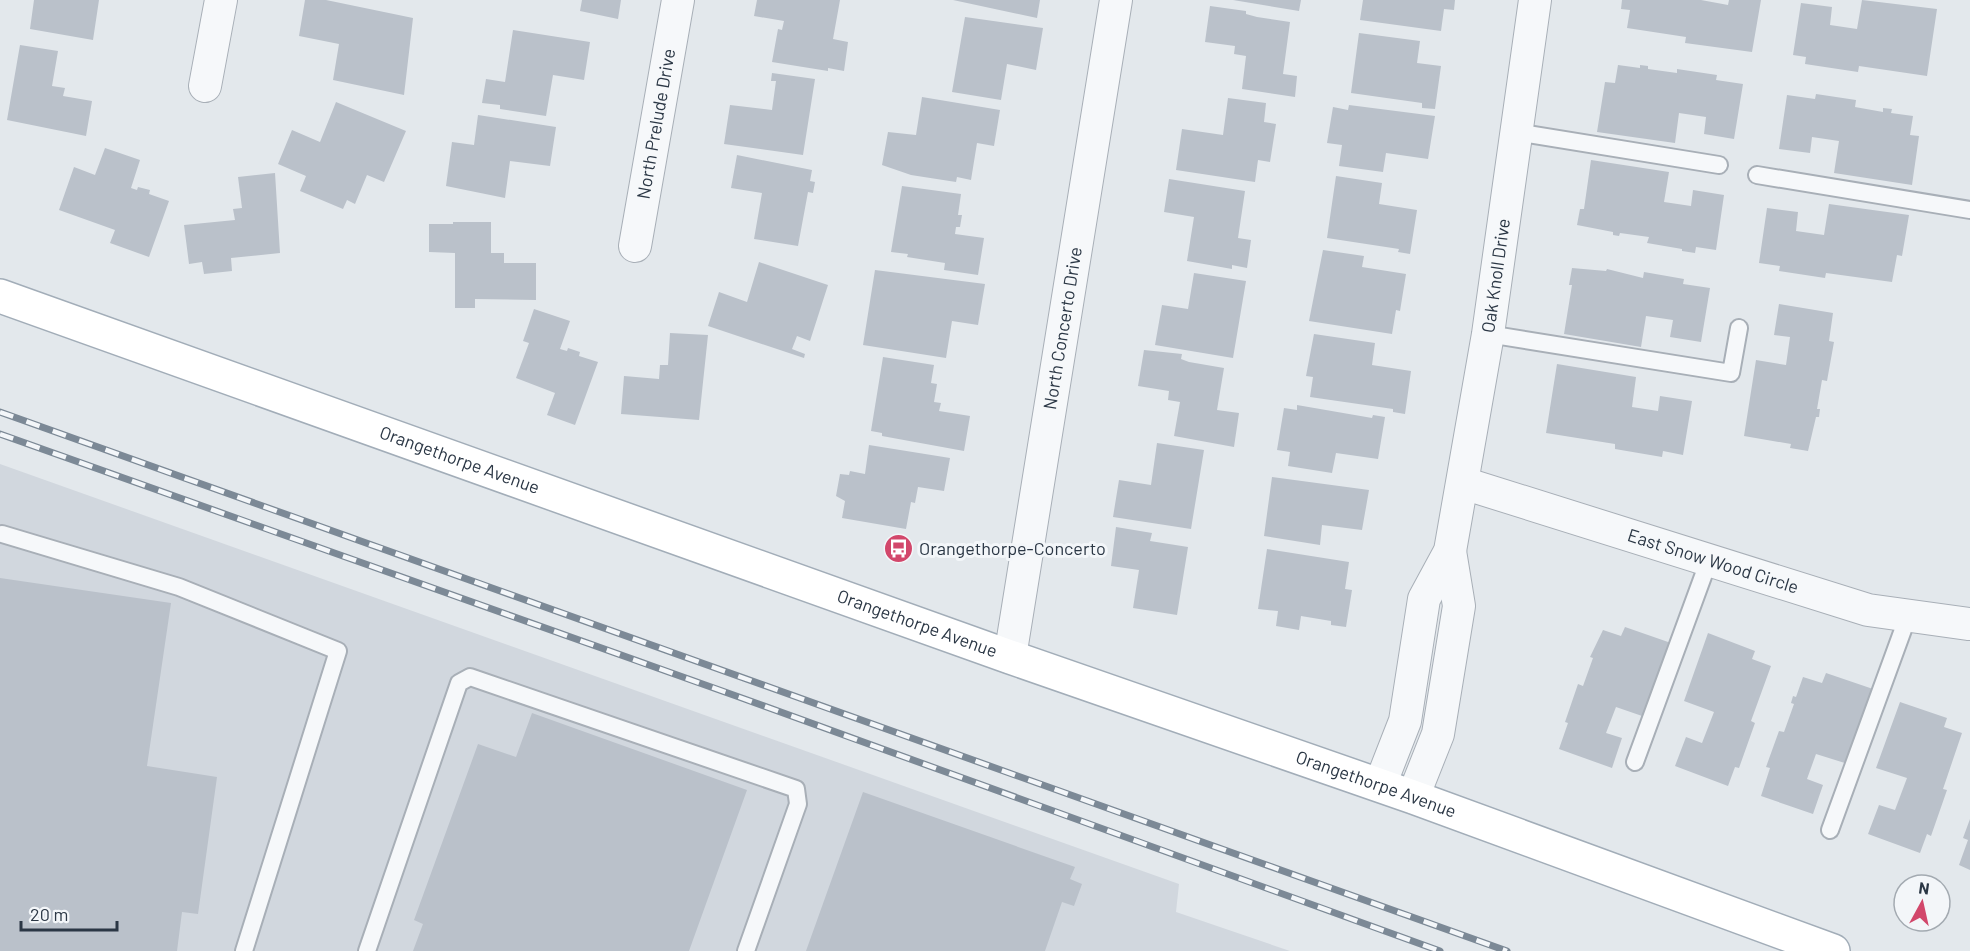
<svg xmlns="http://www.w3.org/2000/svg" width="1970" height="951" font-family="Barlow,sans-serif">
<rect width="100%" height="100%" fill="#e3e8ec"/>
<path fill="#d1d7de" d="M0,464L1179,884L1176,912L1290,951H0Z"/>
<path fill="#bac1ca" d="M34,0H99L93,40L30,29Z
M305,0H326L413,18L404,95L333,80L339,44L299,36Z
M582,0H621L618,19L580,11Z
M757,0H840L833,39L848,42L844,71L828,68V71L772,62L778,29L782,30L784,21L754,16Z
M953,0H1040L1037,18Z
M1233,0H1301L1299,11Z
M1363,0H1455L1454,10L1444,9L1441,31L1360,20Z
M1622,0H1701L1728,5L1729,0H1761L1752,52L1685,43L1686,37L1627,28L1630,10L1621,9Z
M1862,0L1937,9L1927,76L1859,66L1858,72L1805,64L1806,57L1793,55L1801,3L1832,7L1830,25L1857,29Z
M1210,6L1246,11V14L1257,17L1290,22L1283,74L1297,76L1295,97L1242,89L1246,56L1234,54L1235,46L1205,42Z
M965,17L1043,28L1036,70L1007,64L1001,100L952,92Z
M513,30L590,42L584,80L553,75L546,116L500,109V105L482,103L486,79L505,82Z
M1359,33L1420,41L1417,63L1441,66L1435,109L1422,108V103L1351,93Z
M20,45L58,51L52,86L65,88L63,96L92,101L86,136L7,120Z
M1618,65L1640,68V65L1648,66V69L1677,73V69L1717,75L1716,80L1743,84L1734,139L1704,134L1706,117L1679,113L1675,143L1597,132L1605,82L1615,83Z
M772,73L815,79L803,155L724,144L730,105L772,110L776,81H771Z
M1816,94L1856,100L1855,107L1883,112V108L1892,109L1891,113L1913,116L1910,135L1919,136L1912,185L1834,173L1839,141L1812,137L1810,153L1779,149L1787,95L1815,99Z
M922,97L1000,110L994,146L977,143L971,180L957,177L956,182L911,175L882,165L888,132L916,135Z
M1228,98L1266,103L1264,122L1276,124L1270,162L1258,160L1255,182L1176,170L1182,129L1223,135Z
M336,102L406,131L384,182L367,175L355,204L347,200L343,209L300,191L306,176L278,164L292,130L320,142Z
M1349,105L1435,116L1428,159L1386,153L1383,172L1339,166L1342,145L1327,143L1333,107L1348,110Z
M478,115L556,127L550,166L510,161L505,198L446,186L452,142L474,145Z
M105,148L140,160L131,188L137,190L138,187L150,190L149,194L169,201L149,257L110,243L115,230L59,210L74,167L95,175Z
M737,155L812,170L810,181L815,182L813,193L808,192L798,246L754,239L762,193L731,188Z
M1591,160L1669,172L1664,202L1691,206L1693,190L1724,195L1716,250L1696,247L1695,253L1682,251V249L1647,243L1649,237L1620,233L1619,236L1613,235V232L1577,225L1580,209H1584Z
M275,173L280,253L231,258L232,271L204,274L202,262L189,264L184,225L235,220L233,209L242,208L238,177Z
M1336,176L1382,183L1379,204L1417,210L1410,254L1398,252L1399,249L1327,238Z
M1169,179L1245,191L1238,238L1251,240L1247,268L1232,265V269L1187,261L1194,217L1164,212Z
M902,186L961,194L958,215H962L960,227H956L955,234L984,238L978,275L944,270L945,263L907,257L908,254L891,252Z
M1829,204L1909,215L1902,256L1897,255L1892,282L1826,273L1825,278L1779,271L1780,266L1759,263L1767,208L1798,212L1796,231L1824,235Z
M453,222H491V253H504V263H536V300L475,299V308H455V253L429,252V224H453Z
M1323,250L1364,256L1362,267L1406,274L1400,311L1396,310L1392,334L1309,321Z
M759,262L828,285L810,341L797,336L792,349L805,354L804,358L708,326L719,292L747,302Z
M1572,268L1606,271L1607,269L1643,278L1644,272L1684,279L1683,284L1710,288L1701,342L1670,337L1673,320L1646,316L1641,347L1564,334L1572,285H1569Z
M875,270L985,284L978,325L952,321L946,358L863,345Z
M1194,273L1246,281L1233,358L1155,345L1162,305L1188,309Z
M1779,304L1833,313L1829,341L1834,342L1827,381L1822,380L1817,409H1820L1819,417H1816L1808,451L1790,448L1791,444L1744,436L1756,360L1786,365L1790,337L1774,335Z
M534,309L570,321L560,349L567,351L568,348L580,352L579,356L598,362L575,425L547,415L555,393L516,378L529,343L523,341Z
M670,333L708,335L699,420L621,414L624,376L659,379L660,365H668Z
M1314,334L1375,343L1372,365L1411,371L1405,414L1393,412V409L1310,397L1313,377L1306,376Z
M1144,350L1182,354L1181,359L1189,362L1224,368L1217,410L1239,413L1234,447L1174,436L1180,402L1168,400L1169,391L1138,386Z
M883,357L934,365L931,383L937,384L934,402L941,403L939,411L970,416L964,451L882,436V433L871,431Z
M1557,364L1636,377L1632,407L1658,411L1660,396L1692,401L1683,455L1663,451L1662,457L1615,449V444L1546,433Z
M1297,405L1372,418L1373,415L1385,417L1378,459L1336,453L1332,473L1288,466L1290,452L1277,450L1284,408L1297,410Z
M1157,443L1204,450L1191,529L1113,517L1119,480L1151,485Z
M869,445L950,458L944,491L918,487L915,503L911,502L906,529L842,518L845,501L836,496L840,474L849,475L850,471L865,474Z
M1272,477L1369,490L1362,530L1322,525L1320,545L1264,536Z
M1116,527L1152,533L1150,541L1188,547L1177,615L1133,608L1139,570L1111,566Z
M1267,549L1349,562L1345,589L1352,590L1346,627L1331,625V621L1301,616L1299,630L1276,626L1278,611L1258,609Z
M0,578L171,603L147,766L217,777L198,914L182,912L177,951H0Z
M1625,627L1671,643L1645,717L1616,707L1606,733L1622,738L1612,768L1559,749L1568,723L1565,722L1578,684L1583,686L1593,658L1590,657L1603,630L1621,636Z
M1708,633L1755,651L1752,659L1771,666L1751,721L1755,723L1739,768L1735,767L1728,786L1675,766L1686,737L1702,743L1714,712L1684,701Z
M1826,673L1873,689L1848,764L1816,754L1807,779L1823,785L1813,814L1761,796L1770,768L1766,767L1779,731L1784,732L1794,704L1791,703L1793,696L1796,697L1803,677L1822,683Z
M1900,702L1947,718L1944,727L1962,733L1943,789L1947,790L1931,836L1927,834L1920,853L1868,834L1879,805L1895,810L1907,778L1876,768Z
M532,713L747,790L689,951H413L423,924L414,920L478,744L516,757Z
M863,792L1075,867L1070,879L1082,884L1074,906L1062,902L1045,951H806Z
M1970,819V870L1959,865L1968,840L1963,838Z"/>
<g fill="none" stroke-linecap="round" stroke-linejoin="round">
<defs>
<path id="service" d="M1516,132L1719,165
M1757,175L1970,210
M1488,334L1731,373L1739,328
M2,534L179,587L338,651L244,951
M1635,762L1709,560
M1830,830L1908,616
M367,951L459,683L470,677L796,789L798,804L746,951"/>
<g id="minor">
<path d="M205,86L221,0"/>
<path id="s1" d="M635,246L678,0"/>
<path id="s2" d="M1463,483L1868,610L1968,624"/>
<path id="s3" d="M1010,657L1116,0"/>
<path id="s4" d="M1380,785L1405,721L1424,599L1450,551L1488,334L1535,0"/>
<path d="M1413,797L1438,734L1459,606L1450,551"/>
</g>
<g id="primary">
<path id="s5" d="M0,296L1010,657L1413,797L1833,951"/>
</g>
</defs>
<use href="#service" stroke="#a8afb7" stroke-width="20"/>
<use href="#minor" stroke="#a8afb7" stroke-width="34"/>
<use href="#primary" stroke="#a2adb8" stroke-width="36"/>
<use href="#service" stroke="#f6f8fa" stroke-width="16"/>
<use href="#minor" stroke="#f6f8fa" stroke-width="32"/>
<use href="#primary" stroke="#fff" stroke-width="33"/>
<defs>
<path id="rail" d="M0,412L1507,951
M0,434L739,697L1440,951"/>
</defs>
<use href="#rail" stroke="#7c8996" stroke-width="7"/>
<use href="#rail" stroke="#f3f6f9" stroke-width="4.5" stroke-dasharray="14" stroke-linecap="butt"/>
</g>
<defs>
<symbol id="bus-disc" viewBox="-11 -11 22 22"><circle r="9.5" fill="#d2476b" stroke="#f3f6f9"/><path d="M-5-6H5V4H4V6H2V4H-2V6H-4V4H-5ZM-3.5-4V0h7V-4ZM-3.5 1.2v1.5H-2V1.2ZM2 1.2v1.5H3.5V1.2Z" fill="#fff"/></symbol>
</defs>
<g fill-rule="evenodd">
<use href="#bus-disc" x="882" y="532" width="33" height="33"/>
</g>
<g text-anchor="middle" stroke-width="6" stroke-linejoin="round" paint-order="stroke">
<g font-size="18" fill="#2b3745" stroke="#f3f6f9">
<text dy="6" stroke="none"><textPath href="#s1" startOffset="124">North Prelude Drive</textPath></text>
<text dy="6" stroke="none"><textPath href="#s4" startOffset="526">Oak Knoll Drive</textPath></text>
<text dy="6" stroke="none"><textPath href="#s3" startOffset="333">North Concerto Drive</textPath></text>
<text dy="6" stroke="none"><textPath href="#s5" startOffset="488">Orangethorpe Avenue</textPath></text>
<text dy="6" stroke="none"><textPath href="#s2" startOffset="262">East Snow Wood Circle</textPath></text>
<text dy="6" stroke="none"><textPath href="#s5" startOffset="974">Orangethorpe Avenue</textPath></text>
<text dy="6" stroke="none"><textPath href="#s5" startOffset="1460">Orangethorpe Avenue</textPath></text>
</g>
<g font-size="18" fill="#2b3745" stroke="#f3f6f9" text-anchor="start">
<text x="919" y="555">Orangethorpe-Concerto</text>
</g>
</g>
<g transform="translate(1922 903) rotate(8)"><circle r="28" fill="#f3f6f9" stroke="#a3aab1" stroke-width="1.5"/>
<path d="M0-4.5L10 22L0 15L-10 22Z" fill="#d2476b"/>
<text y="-9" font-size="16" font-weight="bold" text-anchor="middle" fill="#2b3745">N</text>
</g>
<path d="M21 921v9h96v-9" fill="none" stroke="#2b3745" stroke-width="3"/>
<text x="30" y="921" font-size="18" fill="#2b3745" stroke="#f3f6f9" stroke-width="4.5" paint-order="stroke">20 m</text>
</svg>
